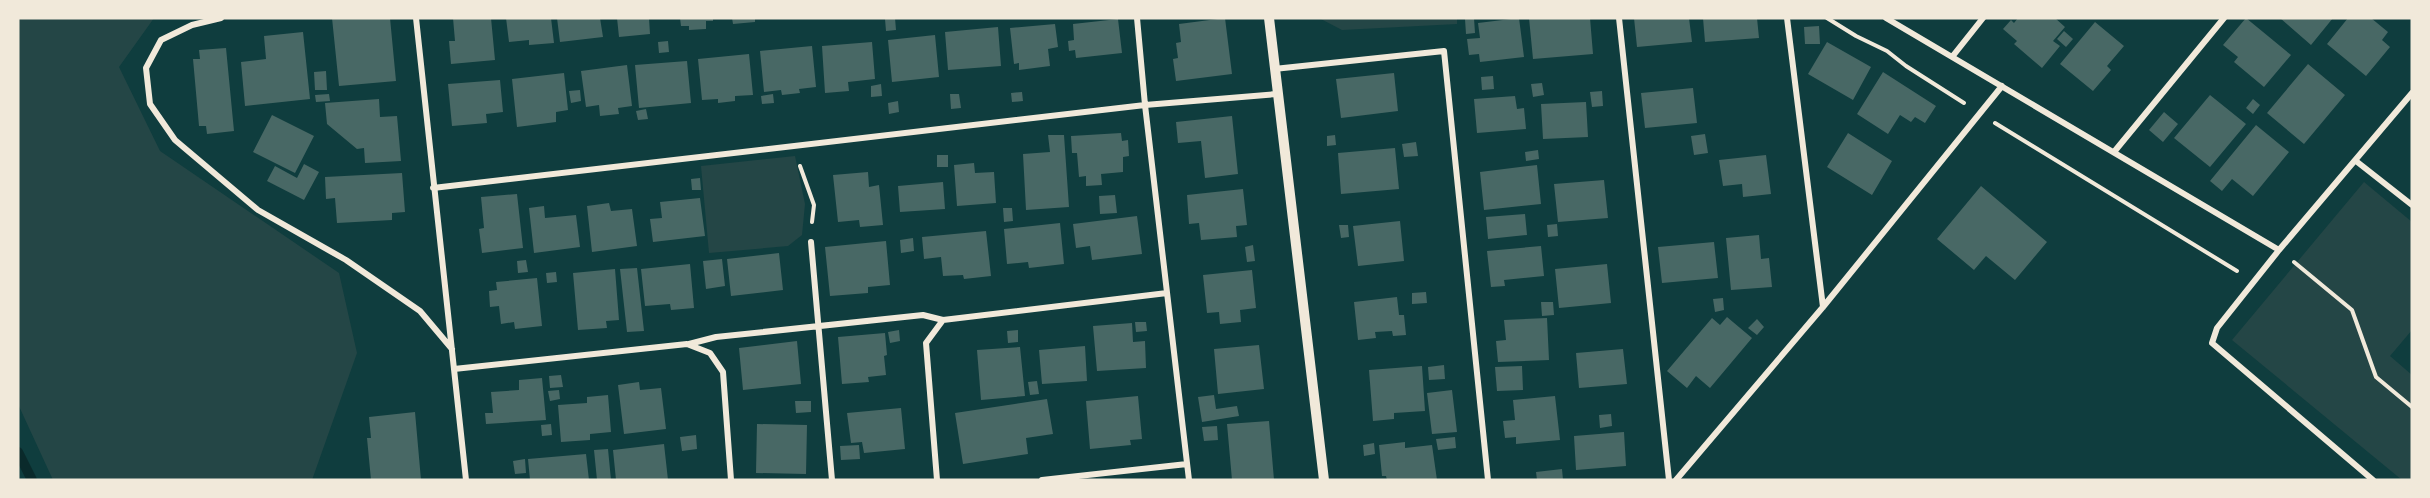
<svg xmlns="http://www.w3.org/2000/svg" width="2430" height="498" font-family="'DejaVu Sans',sans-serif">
<rect width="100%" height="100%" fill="#0f3d3e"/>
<path fill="#244646" d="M18,18H154L119,67L160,151L339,273L357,353L312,480H53L18,404Z
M1319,18H1457V24L1342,30Z
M795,156L805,204L802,235L788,246L709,253L701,166Z
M2364,182L2412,222V330L2390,356L2412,375V480H2402L2232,340Z"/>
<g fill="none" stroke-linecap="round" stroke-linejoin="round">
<path stroke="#0a2a2b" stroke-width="10" d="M18,452L32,480"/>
</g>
<path fill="#486865" d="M332,18H390L396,81L339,86Z
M453,18H491L495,60L451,64L449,41H455Z
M506,18H551L554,43L529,45V40L509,42Z
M557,18H600L603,37L560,42Z
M617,18H649L650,34L619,37Z
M680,18H713V21H706V29L689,30V26H681Z
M732,18H755V22L733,24Z
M895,18L896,30L886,31L885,19Z
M1225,18L1232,74L1176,81L1173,59L1178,58L1176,43L1181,42L1179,24Z
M1474,18L1475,33L1466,34L1465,19Z
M1519,18L1524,57L1480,62L1479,54L1469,55L1467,39L1480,38L1478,23Z
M1529,18H1590L1593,54L1533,59Z
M1634,18H1689L1692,42L1637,47Z
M1703,18H1757L1759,38L1705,42Z
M2018,18H2055L2065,27L2053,41L2060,46L2042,68L2014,44L2017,41L2003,29L2011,20L2014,23Z
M2246,18L2291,55L2264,87L2234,62L2238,57L2223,45Z
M2280,18H2333L2311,45Z
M2348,18H2371L2388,32L2382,40L2390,47L2366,76L2327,44Z
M1118,19L1122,53L1076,58L1075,50L1069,51L1068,41L1074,40L1073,24Z
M2095,22L2124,46L2107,66L2111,70L2093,91L2060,64Z
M1055,24L1058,47L1048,49L1050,66L1019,70V63L1014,64L1010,28Z
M1819,26L1820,44H1805L1804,27Z
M998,27L1001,66L948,70L945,32Z
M2064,31L2073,39L2066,47L2057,39Z
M303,32L310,99L245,106L241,62L266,59L264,36Z
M935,35L939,77L892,82L888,40Z
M668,41L669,52L659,53L658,42Z
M872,42L875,79L848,82L849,91L825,93L822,46Z
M1827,42L1871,67L1853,100L1808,74Z
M812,46L816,87L799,89L800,93L782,95L781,90L764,92L760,51Z
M226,48L234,131L207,134L206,126H199L193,59H200L199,50Z
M749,54L753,95L735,96V101L718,103V99L702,100L698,59Z
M687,61L691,103L639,108L635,65Z
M2308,64L2345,95L2304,144L2267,113Z
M627,65L632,106L618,108L619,114L600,116L599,105L586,107L581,71Z
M326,71L327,90H315L314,72Z
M1883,72L1936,106L1925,123L1915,117L1911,122L1900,115L1888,134L1857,114Z
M564,73L568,110L556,112V122L517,127L512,79Z
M1394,73L1398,111L1341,118L1336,79Z
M1493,76L1494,89L1482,90L1481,77Z
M500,80L503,112L486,114L487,123L452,126L448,84Z
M1542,83L1544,95L1533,97L1531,84Z
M881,84L882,96L871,97V86Z
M1693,88L1697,123L1645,128L1641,93Z
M580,90L581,101L571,103L569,91Z
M1602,91L1603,106L1592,107L1590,92Z
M1022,92L1023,101L1012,102L1011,93Z
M329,94L330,101L316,102L315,95Z
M773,94L774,103L762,104L761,96Z
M950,94H959L961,108L951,109Z
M2210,95L2246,124L2210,167L2174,138Z
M1515,96L1517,109L1524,108L1526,129L1477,133L1474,99Z
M379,99L380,117L397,116L401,161L365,163L364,148L357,149L327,124L325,103Z
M2253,99L2260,105L2253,114L2246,108Z
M898,101L899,112L889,114L888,103Z
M1586,102L1588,137L1543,139L1541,104Z
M646,109L648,119L638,120L636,111Z
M2164,112L2178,124L2163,142L2149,130Z
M272,115L314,136L295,173L253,152Z
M1232,116L1238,174L1205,178L1201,141L1178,143L1176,122Z
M2256,125L2289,152L2253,196L2232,179L2222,191L2210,181Z
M1121,133L1122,141L1128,140L1129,156L1123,157V172L1101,174L1102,185L1086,186V176L1079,177L1077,153H1072L1071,136Z
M1848,133L1892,161L1872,195L1827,167Z
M1705,134L1708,153L1694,155L1691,136Z
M1048,135H1064L1069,207L1026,210L1023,154L1050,152Z
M1335,135L1336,145L1327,146V136Z
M1416,142L1418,156L1404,157L1402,144Z
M1395,148L1399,189L1341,194L1338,153Z
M1538,150L1539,159L1526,161L1525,152Z
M937,155H948V167H937Z
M1766,155L1771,194L1743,197L1742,184L1723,186L1719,160Z
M974,163L975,173L994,172L996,203L957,206L954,165Z
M304,164L319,172L304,200L267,181L275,166L297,178Z
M1537,165L1541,204L1484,210L1480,172Z
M868,172L869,187L879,185L883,225L860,227L859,220L838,222L833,175Z
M402,173L405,212L392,213V220L337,223L335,198L326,199L325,177Z
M700,178L701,190H692L691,179Z
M1604,180L1608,218L1558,222L1554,184Z
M943,182L945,209L900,212L898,186Z
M1981,186L2047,242L2015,280L1986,256L1974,270L1937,239Z
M1243,189L1247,225L1236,226L1237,237L1201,240L1199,223L1189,224L1187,195Z
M517,194L523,248L482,253L479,229L484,228L481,197Z
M1115,195L1117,213L1100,214L1099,196Z
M700,198L705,236L653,242L650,219L662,218L660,202Z
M609,203L611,211L632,209L637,246L592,252L587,206Z
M544,206L545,218L576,215L580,247L534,253L529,208Z
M1003,208H1012L1013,221L1004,222Z
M1525,214L1527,235L1488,239L1486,217Z
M1137,216L1142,254L1092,260L1090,246L1076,248L1073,224Z
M1400,221L1404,261L1358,266L1353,226Z
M1060,223L1064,264L1029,268L1028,262L1007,264L1004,229Z
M1557,224L1558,236L1548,237L1547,225Z
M1339,225H1348L1349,237L1341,238Z
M986,231L991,276L964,279L963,275L943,276L941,257L924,259L922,237Z
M1759,235L1761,259L1769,258L1772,287L1731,290L1726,238Z
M913,238L914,251L901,253L900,240Z
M886,241L890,285L868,287V293L830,296L825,247Z
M1714,242L1718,278L1662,283L1658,247Z
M1253,245L1255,261L1247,262L1245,247Z
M1541,246L1544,276L1504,280L1505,286L1491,287L1487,251Z
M779,253L783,290L731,296L727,259Z
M722,259L725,286L706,289L703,261Z
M526,260L528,272L518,273L517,261Z
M690,264L694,308L671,310L670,304L645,306L641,269Z
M1607,264L1611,303L1559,308L1555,269Z
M637,268L644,331L627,332L620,269Z
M615,269L619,320L606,321L607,328L578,330L573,273Z
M1252,270L1256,308L1240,310L1241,322L1220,324L1219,312L1207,313L1203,275Z
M556,272L557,282L547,283L546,273Z
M537,278L542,326L515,329L514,322L501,324L499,306L490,307L489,291L497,290L496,282Z
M1426,292L1427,303L1412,304V293Z
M1397,297L1399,315H1404L1406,335L1393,336L1392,331L1375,332L1376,338L1358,340L1354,302Z
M1723,298L1724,310L1715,312L1713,299Z
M1541,302H1553L1554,315L1542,316Z
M1727,317L1752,338L1710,388L1696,376L1687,388L1667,371L1712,318L1720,325Z
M1547,318L1549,360L1498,362L1496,341L1506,340L1504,320Z
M1757,319L1764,327L1757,335L1748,328Z
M1135,322H1146L1147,331L1136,332Z
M1132,323L1133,342L1145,341L1146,368L1097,371L1093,326Z
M899,330L900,341L890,343L888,332Z
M1018,330V342L1008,343L1007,331Z
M885,333L887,355L884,356L886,375L868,377L869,382L842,384L838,337Z
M797,341L801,384L743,390L739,348Z
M1259,345L1264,389L1218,394L1214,349Z
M1085,346L1087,381L1042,384L1039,350Z
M1020,347L1025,396L981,400L977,350Z
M1623,349L1627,384L1579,388L1576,353Z
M1444,365L1445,379L1429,380L1428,367Z
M1422,366L1425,411L1394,413V419L1373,421L1369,370Z
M1522,366L1523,390L1497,391L1495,367Z
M561,375L563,387L550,388L549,376Z
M542,378L546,420L486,424L485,413H493L491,392L519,390V380Z
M1037,381L1039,394L1030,395L1028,382Z
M639,382L640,390L661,388L666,429L624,434L618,385Z
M559,390L560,399L550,401L548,391Z
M1452,390L1457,432L1432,434L1427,393Z
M608,395L611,432L590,434V440L561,442L558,405L587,403V397Z
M1214,395L1216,409L1237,406L1239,416L1202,422L1198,397Z
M1138,396L1142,439L1130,440L1131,445L1090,449L1086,401Z
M1555,396L1560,440L1516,444V437L1505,438L1503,421L1515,420L1513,400Z
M1047,399L1053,434L1026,438L1028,454L963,464L955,413Z
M795,401H811V412L796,413Z
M901,408L905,449L864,453L862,442L851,443L847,413Z
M415,412L421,480H371L367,438H371L369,417Z
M1611,414L1612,426L1600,428L1599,415Z
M1269,421L1274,480H1232L1227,424Z
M551,424L552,435L542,436L541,425Z
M757,424L807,425L806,474L756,473Z
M1217,426L1218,440L1204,441L1202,427Z
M1624,432L1626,466L1576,470L1574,436Z
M696,435L697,449L682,451L680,437Z
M1455,437L1456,448L1438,450L1436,439Z
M1405,442V448L1432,445L1437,480H1387L1386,476H1382L1379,445Z
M1374,443L1375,454L1364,456L1363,445Z
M664,444L668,480H616L613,450Z
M859,445L860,459L841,460L840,446Z
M608,449L611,480H597L594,450Z
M586,454L589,480H530L528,459Z
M525,459L526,473L515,474L513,461Z
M1562,469L1563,480H1537L1536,472Z"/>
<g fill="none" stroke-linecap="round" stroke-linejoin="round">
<path stroke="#f1e9da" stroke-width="4" d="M1827,18L1856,36L1887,51L1906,66L1964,103
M1995,123L2237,271
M800,166L814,205L812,222
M2294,262L2352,310L2376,377L2412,407"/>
<path stroke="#f1e9da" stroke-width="6" d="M221,18L192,25L161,40L146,68L150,104L175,140L258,210L346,260L420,311L452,349
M416,18L466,480
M1137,18L1145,105L1189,480
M1619,18L1669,480
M1787,18L1823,307
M1886,18L2279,250
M1952,57L1983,18
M1274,69L1444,51L1488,480
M2114,152L2224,18
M2356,161L2412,205
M433,188L1145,105L1277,94
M811,242L832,480
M689,344L716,337L923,315L943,320
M454,369L687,344L710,353L723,372L731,480
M937,480L926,343L943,320L1167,293
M1042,480L1187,464
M1676,480L1823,307L2002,86
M2373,480L2212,343L2217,328L2279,250L2412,93"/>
<path stroke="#f1e9da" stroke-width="10" d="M1269,18L1324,480"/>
</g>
<rect width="2430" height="498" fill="none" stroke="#f1e9da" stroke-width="39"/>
</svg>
